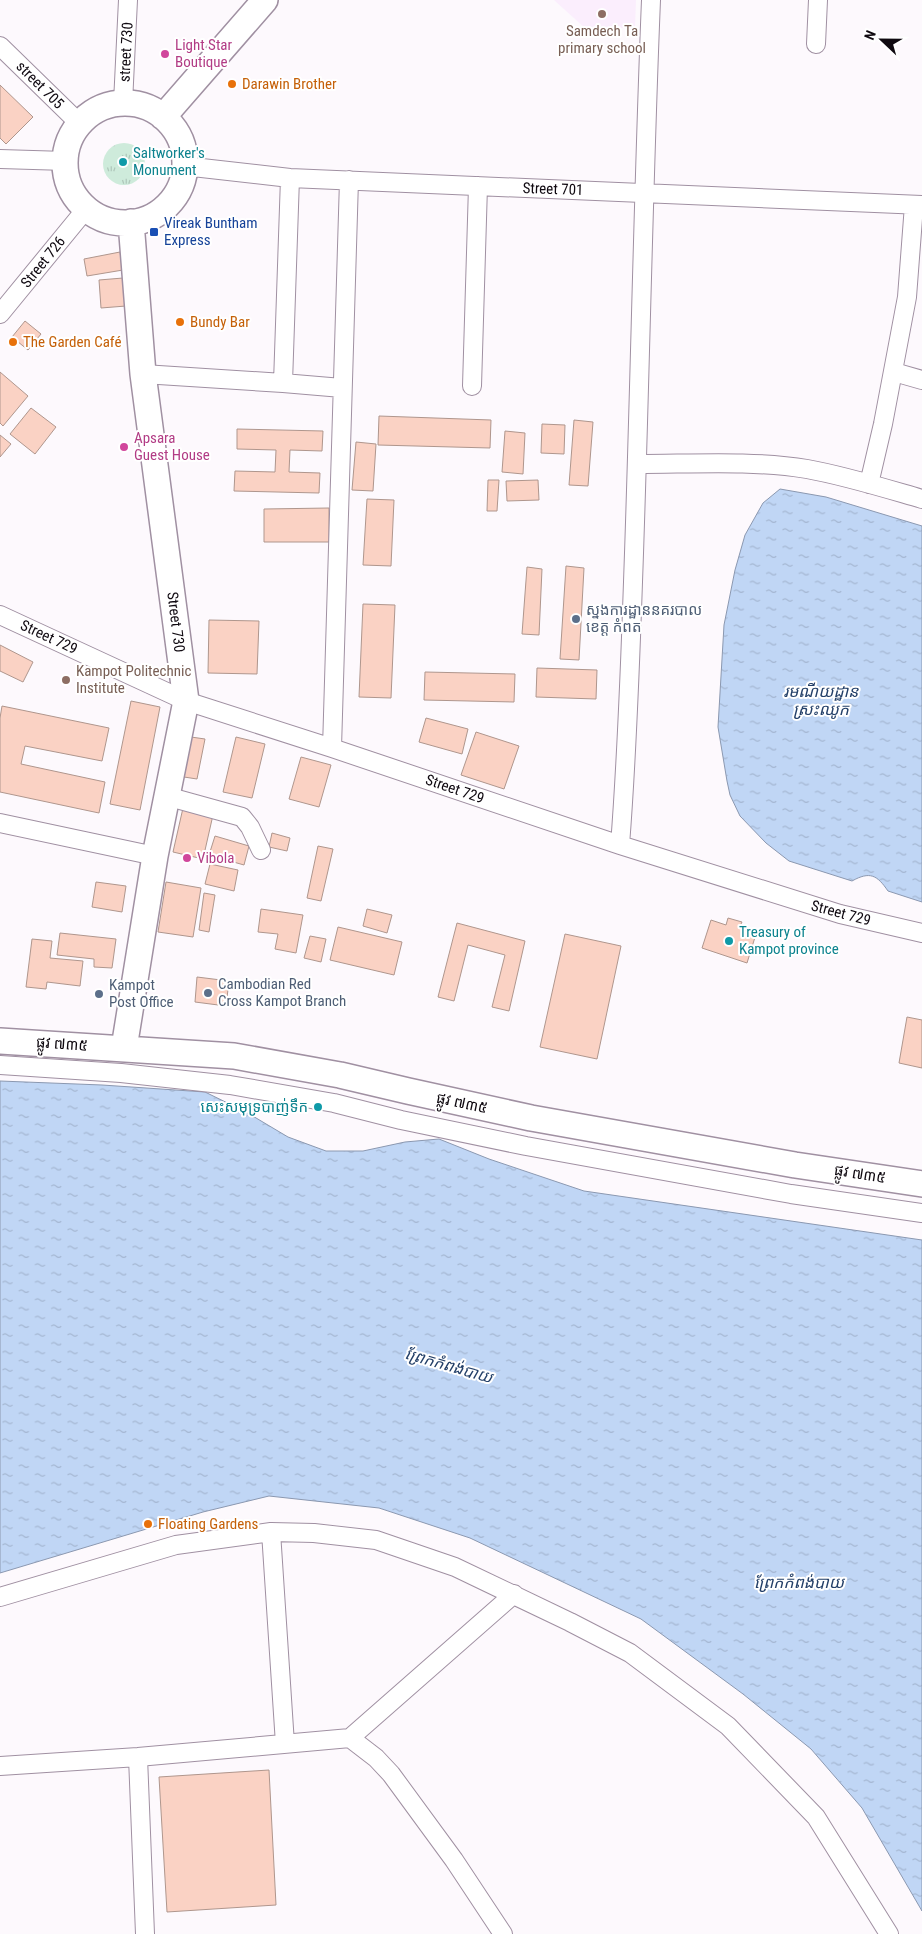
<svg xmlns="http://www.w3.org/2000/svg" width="922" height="1934" font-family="'Roboto Condensed','Noto Sans Khmer',sans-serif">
<defs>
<pattern id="grass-tufts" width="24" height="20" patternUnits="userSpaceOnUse" patternTransform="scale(1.25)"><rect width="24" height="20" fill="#ceebdb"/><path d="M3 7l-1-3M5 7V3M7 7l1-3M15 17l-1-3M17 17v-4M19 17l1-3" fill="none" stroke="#b0c8bb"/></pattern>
<pattern id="water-ripples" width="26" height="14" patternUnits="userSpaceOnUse" patternTransform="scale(1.25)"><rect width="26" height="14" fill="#c0d6f5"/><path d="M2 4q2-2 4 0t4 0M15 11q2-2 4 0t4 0" fill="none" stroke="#a4b6d1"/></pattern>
</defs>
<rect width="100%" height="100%" fill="#fdf9fd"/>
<path fill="#fbeefd" d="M554,0H636L635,28H585Z"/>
<path fill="url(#grass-tufts)" d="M103 164a21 21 0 1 1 42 0a21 21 0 1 1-42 0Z"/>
<path fill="url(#water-ripples)" stroke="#8b98b0" d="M780,489L826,497L922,526V902L888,891C877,875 870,871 852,881L789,861L766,843L740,816L730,795L727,781L718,727L724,625L735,570L745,535L763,503Z
M0,1081L102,1085L205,1092L246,1112L288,1137L326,1151H363L405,1142L439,1139L489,1159L584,1191L922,1240V1911L862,1808L811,1749L743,1694L641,1619L470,1538L379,1508L269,1496L203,1512L0,1573Z"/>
<path fill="#fad2c4" stroke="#af968d" d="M0,85L33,117L6,144L0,138Z
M120,252L123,270L87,276L84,259Z
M123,278L126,306L101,308L99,280Z
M25,321L41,334L28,350L12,337Z
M0,372L28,396L3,426L0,423Z
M31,408L56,427L35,454L10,434Z
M379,416L491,420L490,448L378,445Z
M574,420L593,422L588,486L569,485Z
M542,424L565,425L564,454L541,453Z
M237,429L323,431L322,451L290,450L289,472L320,473L319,493L234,491L235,471L275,472L276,450L237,449Z
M505,431L525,433L523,474L502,472Z
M0,435L11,444L0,457Z
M356,442L376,444L373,491L352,490Z
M488,480H499L497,511H487Z
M538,480L539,500L507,501L506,481Z
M367,499L394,500L391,566L363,565Z
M329,508V542H264V509Z
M566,566L584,568L579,660L560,659Z
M527,567L542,569L539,635L522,634Z
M363,604L395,605L391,698L359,697Z
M209,620L259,621L257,674L208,673Z
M0,645L33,662L23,682L0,671Z
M537,668L597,670L596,699L536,697Z
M425,672L515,674L514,702L424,700Z
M131,701L160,707L140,810L110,804Z
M2,706L109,728L102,761L25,746L21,764L105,782L99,813L0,792V718Z
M426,718L468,729L462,754L419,742Z
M476,732L519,746L504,789L461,775Z
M191,737L205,739L197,779L184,777Z
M236,737L265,744L252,798L223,792Z
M301,757L331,765L319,807L289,799Z
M183,808L213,815L203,859L173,852Z
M272,833L290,838L287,851L269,847Z
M215,836L249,846L244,865L209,855Z
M318,846L333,849L321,901L307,898Z
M210,864L238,870L234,891L205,884Z
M96,882L126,886L122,912L92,907Z
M166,882L201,888L193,937L158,932Z
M204,893L215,895L209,932L199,930Z
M261,909L303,915L296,953L275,949L278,934L258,932Z
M367,909L392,915L387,933L363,926Z
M728,918L742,922L739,928L756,934L747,963L702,948L711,920L726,925Z
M457,923L525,941L509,1011L492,1007L505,955L468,945L454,1001L438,997Z
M338,927L402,942L394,975L330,960Z
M60,933L116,939L112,968L94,967V959L57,955Z
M565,934L621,946L597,1059L540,1047Z
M310,936L326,939L321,962L304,958Z
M32,939L52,941L50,958L83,961L80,986L47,982L46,989L26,987Z
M197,977L229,981L226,1006L195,1002Z
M907,1017L922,1020V1068L899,1063Z
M269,1770L276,1905L167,1912L159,1777Z"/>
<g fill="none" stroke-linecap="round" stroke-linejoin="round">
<defs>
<path id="street" d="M816,44L818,0
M0,46L80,124
M123,103L128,0
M0,159L66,161
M184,166L290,178L922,205
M0,314L86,209
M894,372L922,380
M143,374L283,383L342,388
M283,383L290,178
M472,386L478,186
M638,464C693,464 752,460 807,469C846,476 884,488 922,499
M869,484L883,424L907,297L914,205
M0,615L186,701L332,748L620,845L840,914L922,933
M332,748L349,180
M166,796L242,817L250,827L261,850
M0,823L155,856
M620,845C627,757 630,670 633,582C640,388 643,194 651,0
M0,1065L121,1073L230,1085L334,1103L401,1120L526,1146L791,1194L922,1213
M271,1532L285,1744
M0,1597L176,1545L271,1532L314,1533L376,1540L455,1567L570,1622L630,1653L728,1726L816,1817L889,1934
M350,1738L514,1594
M138,1757L145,1934
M0,1766L138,1757L350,1738L376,1758L391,1774L454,1860L503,1934"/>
<path id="secondary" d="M65 163a60 60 0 1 1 120 0a60 60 0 1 1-120 0Z
M163,117L265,0
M0,1041L234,1056L340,1075L408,1091L531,1118L795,1165L922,1184
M124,1048L155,856L186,701L143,374L131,222"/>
</defs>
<use href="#street" stroke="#a090a2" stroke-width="20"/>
<use href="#secondary" stroke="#a090a2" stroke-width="28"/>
<use href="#street" stroke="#fff" stroke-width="18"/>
<use href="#secondary" stroke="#fff" stroke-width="25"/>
</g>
<g fill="#8d6e63" stroke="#fff" stroke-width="2">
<circle cx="602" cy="14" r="5"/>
<circle cx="66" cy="680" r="5"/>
</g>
<g fill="#d1479c" stroke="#fff" stroke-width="2">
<circle cx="165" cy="54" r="5"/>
<circle cx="124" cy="447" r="5"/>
<circle cx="187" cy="858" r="5"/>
</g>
<g fill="#e8710a" stroke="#fff" stroke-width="2">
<circle cx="232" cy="84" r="5"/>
<circle cx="180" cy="322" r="5"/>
<circle cx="13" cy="342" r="5"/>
<circle cx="148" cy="1524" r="5"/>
</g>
<g fill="#0f9aa8" stroke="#fff" stroke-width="2">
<circle cx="123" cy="162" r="5"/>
<circle cx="729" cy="941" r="5"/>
<circle cx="318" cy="1107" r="5"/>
</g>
<rect fill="#1a4fb4" stroke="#fff" stroke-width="2" x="149" y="227" width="10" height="10" rx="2.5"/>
<g fill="#5c6f8a" stroke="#fff" stroke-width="2">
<circle cx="576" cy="619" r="5"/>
<circle cx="208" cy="993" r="5"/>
<circle cx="99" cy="994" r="5"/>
</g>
<g text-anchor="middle" stroke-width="4" stroke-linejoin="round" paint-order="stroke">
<g font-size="15" fill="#785e54" stroke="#fff">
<text x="602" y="36">Samdech Ta<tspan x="602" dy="17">primary school</tspan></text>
<text x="76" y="676" text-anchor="start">Kampot Politechnic<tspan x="76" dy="17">Institute</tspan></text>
</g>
<g font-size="15" fill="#b23c85" stroke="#fff" text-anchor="start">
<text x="175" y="50">Light Star<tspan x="175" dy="17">Boutique</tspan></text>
<text x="134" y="443">Apsara<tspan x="134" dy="17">Guest House</tspan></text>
<text x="197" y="863">Vibola</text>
</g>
<g font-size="15" fill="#0f0910" stroke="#fff">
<text transform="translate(126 52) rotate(-87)" y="5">street 730</text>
<text transform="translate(40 85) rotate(45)" y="5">street 705</text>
<text transform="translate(553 189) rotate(2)" y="5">Street 701</text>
<text transform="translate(43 262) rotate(-51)" y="5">Street 726</text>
<text transform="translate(176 622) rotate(83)" y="5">Street 730</text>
<text transform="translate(49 637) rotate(25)" y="5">Street 729</text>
<text transform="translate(455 789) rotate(19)" y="5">Street 729</text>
<text transform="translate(841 913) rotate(15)" y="5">Street 729</text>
<text transform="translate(62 1044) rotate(4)" y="5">ផ្លូវ ៧៣៥</text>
<text transform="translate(462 1103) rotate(12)" y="5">ផ្លូវ ៧៣៥</text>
<text transform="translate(860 1174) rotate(9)" y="5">ផ្លូវ ៧៣៥</text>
</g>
<g font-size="15" fill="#c56008" stroke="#fff" text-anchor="start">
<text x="242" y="89">Darawin Brother</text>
<text x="190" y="327">Bundy Bar</text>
<text x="23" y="347">The Garden Café</text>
<text x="158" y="1529">Floating Gardens</text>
</g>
<g font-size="15" fill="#0d838f" stroke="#fff" text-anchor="start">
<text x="133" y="158">Saltworker's<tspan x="133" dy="17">Monument</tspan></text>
<text x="739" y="937">Treasury of<tspan x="739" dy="17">Kampot province</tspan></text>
<text x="308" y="1112" text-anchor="end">សេះសមុទ្របាញ់ទឹក</text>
</g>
<g font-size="15" fill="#164399" stroke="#fff" text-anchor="start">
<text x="164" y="228">Vireak Buntham<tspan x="164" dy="17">Express</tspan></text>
</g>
<g font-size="15" fill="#4e5e75" stroke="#fff" text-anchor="start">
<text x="586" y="615">ស្នងការដ្ឋាននគរបាល<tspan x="586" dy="17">ខេត្ត កំពត</tspan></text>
<text x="218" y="989">Cambodian Red<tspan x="218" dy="17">Cross Kampot Branch</tspan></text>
<text x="109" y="990">Kampot<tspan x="109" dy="17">Post Office</tspan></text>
</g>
<g font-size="16" font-style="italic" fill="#244069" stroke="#fff">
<text x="821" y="697">រមណីយដ្ឋាន<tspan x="821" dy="18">ស្រះឈូក</tspan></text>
<text transform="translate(449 1365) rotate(16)" y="6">ព្រែកកំពង់បាយ</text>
<text x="799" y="1588">ព្រែកកំពង់បាយ</text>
</g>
</g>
<g transform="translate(882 40) rotate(292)" stroke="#ffffff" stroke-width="4" paint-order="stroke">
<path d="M0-4L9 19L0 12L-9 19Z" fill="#0f0910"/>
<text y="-8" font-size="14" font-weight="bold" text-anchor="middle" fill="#0f0910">N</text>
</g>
</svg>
